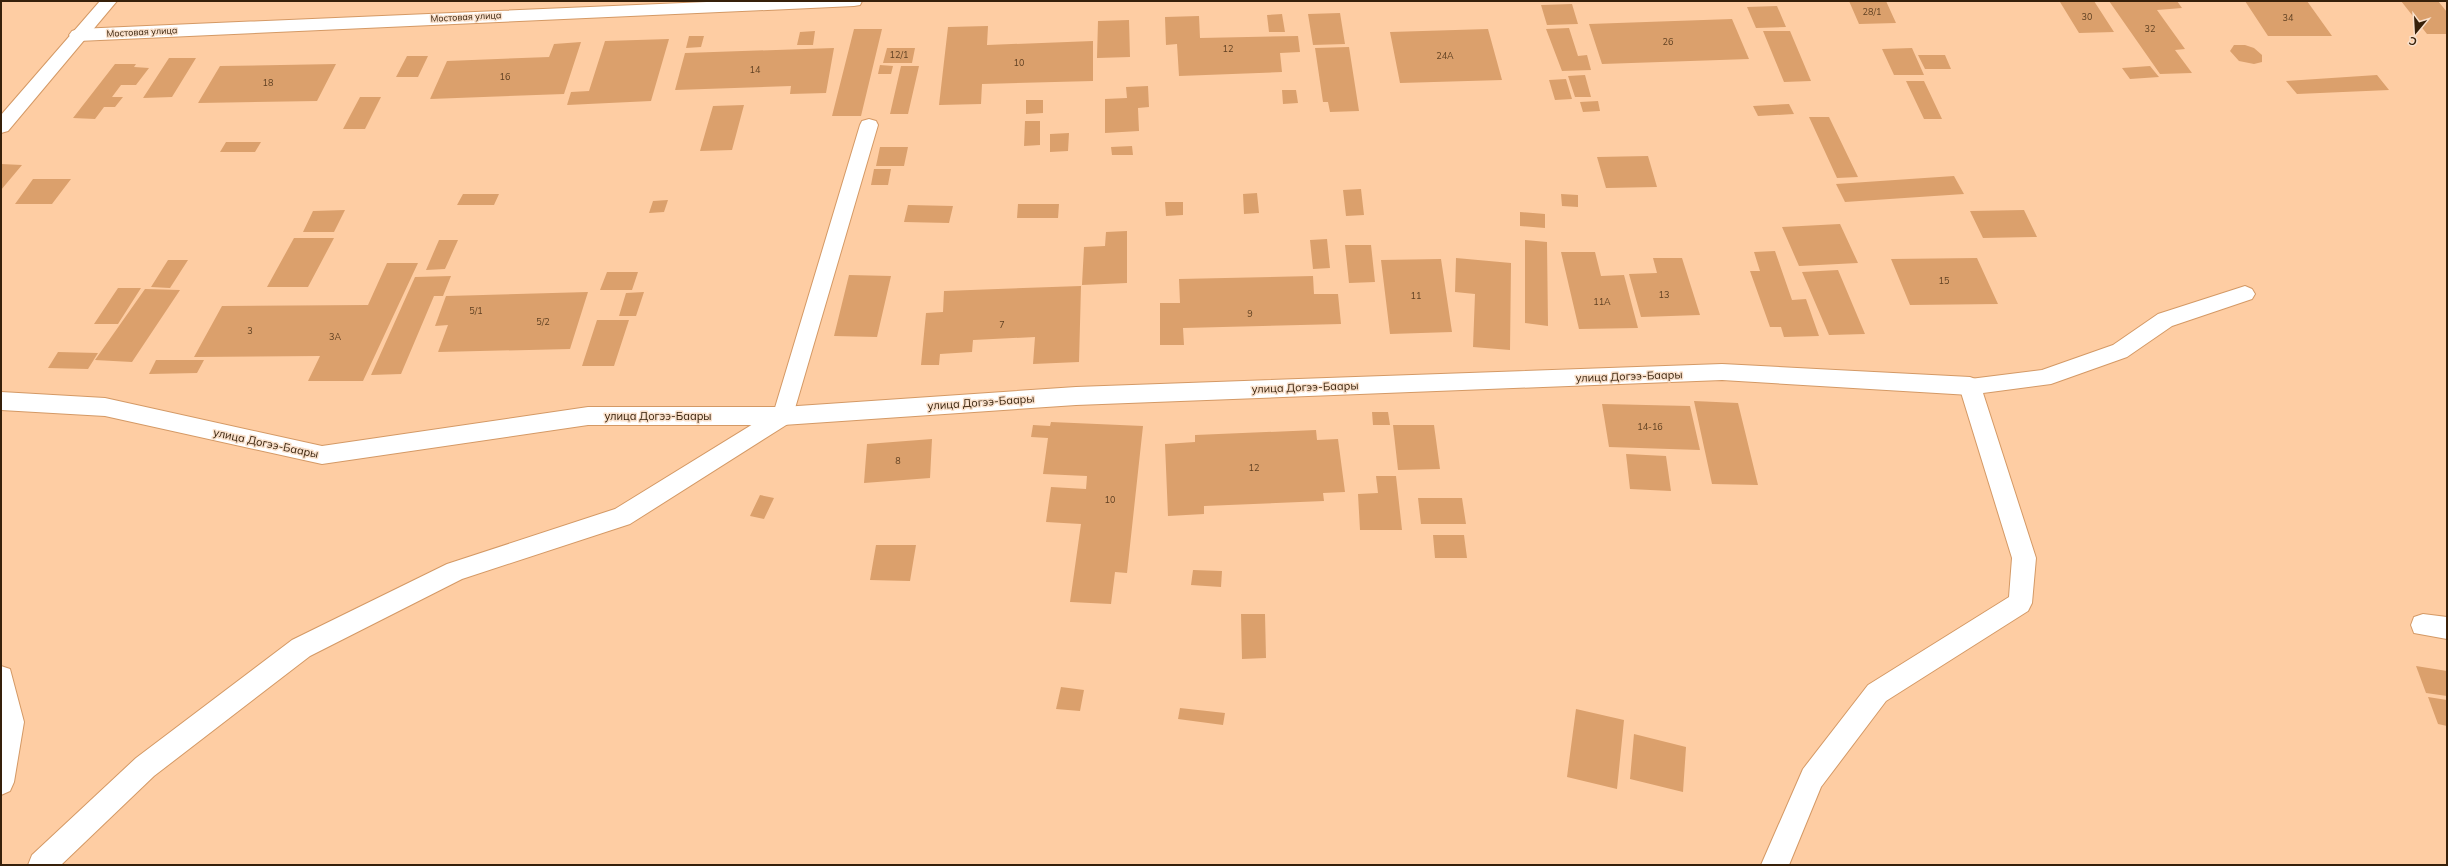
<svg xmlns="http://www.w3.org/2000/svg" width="2448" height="866" font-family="Mulish,sans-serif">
<rect width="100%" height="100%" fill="#fecda3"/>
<path fill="#dba06c" d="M1849,1H1886L1896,23L1859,24Z
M2094,1L2114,32L2079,33L2060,2Z
M2109,1H2177L2182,8L2157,10L2185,49L2175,50L2192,73L2160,74Z
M2245,1H2307L2332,36H2268Z
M2401,1H2438L2447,12V34H2427Z
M1572,4L1578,24L1547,25L1541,5Z
M1777,6L1786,27L1756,28L1747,7Z
M1340,13L1345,44L1313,45L1308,14Z
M1282,14L1285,32H1269L1267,15Z
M1199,16L1200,38L1298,36L1300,52L1280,53L1282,72L1179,76L1177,44L1166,45L1165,17Z
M1732,19L1749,59L1602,64L1589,24Z
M1129,20L1130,57L1097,58L1098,21Z
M988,26L987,45L1093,41V81L982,84L981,104L939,105L948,27Z
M1569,28L1578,56L1587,55L1591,70L1562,71L1546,29Z
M854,29H882L861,116H832Z
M1488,29L1502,80L1400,83L1390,32Z
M815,31L813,45H797L800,32Z
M1763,31H1790L1811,81L1784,82Z
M689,36H704L701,47L686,48Z
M669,39L651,101L567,105L571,92L589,91L605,41Z
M581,42L564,94L430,99L447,61L549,57L554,44Z
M2234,45H2245L2254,48L2262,55V62L2254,64L2239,61L2230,51Z
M1349,47L1359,111L1330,112L1328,102H1323L1315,48Z
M834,48L826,93L790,94L791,86L675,90L685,53Z
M887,48H915L912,63H883Z
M1912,48L1924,75H1894L1882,49Z
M1918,55H1945L1951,69H1925Z
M407,56H428L418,77H396Z
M169,58H196L172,97L143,98Z
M115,64H136L134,67L149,68L136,85H121L112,97H123L115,107H104L95,119L73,118Z
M336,64L317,101L198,103L220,66Z
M880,65L893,66L891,74H878Z
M901,66H919L908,114H890Z
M2150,66L2159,77L2130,79L2122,68Z
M1585,75L1591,97H1575L1568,76Z
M2377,75L2389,90L2297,94L2286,81Z
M1566,79L1572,99L1555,100L1549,80Z
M1906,81H1924L1942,119H1924Z
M1148,86L1149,107L1138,108L1139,131L1105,133V99L1127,98L1126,87Z
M1282,90H1296L1298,103L1283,104Z
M360,97H381L365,129H343Z
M1026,100H1043V113L1026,114Z
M1598,101L1600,111L1583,112L1580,102Z
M1789,104L1794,114L1758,116L1753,106Z
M744,105L732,150L700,151L713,106Z
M1809,117H1829L1858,177L1837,178Z
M1025,121H1040V145L1024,146Z
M1069,133L1068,151L1050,152V134Z
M226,142H261L255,152H220Z
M1132,146L1133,155H1112L1111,147Z
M880,147H908L904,166H876Z
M1648,156L1657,187L1606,188L1597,157Z
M1,164L22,165L1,190Z
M874,169H891L888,185H871Z
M1954,176L1964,194L1845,202L1836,184Z
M33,179H71L52,204H15Z
M1361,189L1364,215L1346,216L1343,190Z
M1257,193L1259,213L1244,214L1243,194Z
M463,194H499L494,205H457Z
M1561,194L1578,195V207L1562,206Z
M668,200L664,212L649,213L653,201Z
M1165,202H1183V215L1166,216Z
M1018,204H1059L1058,218H1017Z
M908,205L953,206L949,223L904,222Z
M345,210L334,232H303L313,211Z
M2024,210L2037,237L1983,238L1970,211Z
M1520,212L1545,214V228L1520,226Z
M1840,224L1858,263L1799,266L1782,227Z
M1127,231V283L1082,285L1084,247L1105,246L1106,232Z
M294,238H334L308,287H267Z
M1327,239L1330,268L1313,269L1310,240Z
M439,240H458L445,269L426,270Z
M1525,240L1547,242L1548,326L1525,323Z
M1345,245H1371L1375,282L1349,283Z
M1775,251L1792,300L1806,299L1819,336L1784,337L1781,327H1770L1750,271H1760L1754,252Z
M1561,252H1595L1601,276L1624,275L1638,328L1579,329Z
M1456,258L1511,263L1510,350L1473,347L1475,294L1455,292Z
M1653,258H1682L1700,315L1641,317L1629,274L1657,273Z
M1977,258L1998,304L1910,305L1891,259Z
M1441,259L1452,332L1390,334L1381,260Z
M168,260H188L170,288L151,287Z
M387,263H418L363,381H308L320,356L194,357L222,306L368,305Z
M1838,270L1865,334L1829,335L1802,272Z
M607,272H638L632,290H600Z
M849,275L891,276L877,337L834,336Z
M451,276L443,296H434L401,374L371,375L415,277Z
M1313,276L1314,294H1338L1341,324L1183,328L1184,345H1160V303H1180L1179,279Z
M1081,286L1079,362L1033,364L1035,337L973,340L972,352L940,354L939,365H921L926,313L943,312L944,291Z
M118,288H141L118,324H94Z
M145,289L180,290L132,362L95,360Z
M588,292L570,349L438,352L448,325L435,326L446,296Z
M644,292L636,316H619L626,293Z
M597,320H629L614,366H582Z
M58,352L98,353L88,369L48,368Z
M156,360H204L197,373L149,374Z
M1694,401L1738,403L1758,485L1712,484Z
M1602,404L1690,406L1700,450L1609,447Z
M1372,412H1388L1390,425H1373Z
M1051,422L1143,426L1127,573L1115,572L1111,604L1070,602L1081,524L1046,522L1051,487L1086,489L1087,476L1043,474L1048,438L1031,437L1033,425L1050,426Z
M1393,425H1434L1440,469L1398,470Z
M1316,430L1317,440L1338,439L1345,492L1323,493L1324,501L1204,506V514L1168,516L1165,444L1195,442V435Z
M932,439L930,478L864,483L867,444Z
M1626,454L1666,456L1671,491L1630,489Z
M1376,476H1396L1402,530H1360L1358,494L1378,493Z
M760,495L774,498L764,519L750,516Z
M1418,498H1462L1466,524H1421Z
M1433,535H1464L1467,558H1435Z
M876,545H916L910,581L870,580Z
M1193,570L1222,571L1221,587L1191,585Z
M1241,614H1265L1266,658L1242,659Z
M2416,666L2447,671V696L2426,693Z
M1061,687L1084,690L1080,711L1056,709Z
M2428,697L2447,700V726L2438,724Z
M1180,708L1225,713L1223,725L1178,719Z
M1576,709L1624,720L1617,789L1567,777Z
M1634,734L1686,747L1683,792L1630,779Z"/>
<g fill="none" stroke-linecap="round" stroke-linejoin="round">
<defs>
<path id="service" d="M100,1H117L8,131L1,133V115Z
M869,119L876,121L878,125L791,422L630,524L462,579L310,656L154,776L61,865H28L32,855L136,758L292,640L447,564L615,509L774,411L860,125L862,121Z
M2245,286L2252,289L2255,294L2252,299L2172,326L2127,357L2051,384L1983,393L2036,558L2032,603L2028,611L1886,701L1821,787L1789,865H1761L1803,769L1868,685L2009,597L2012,558L1959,386L1962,380L2042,370L2113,345L2158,314Z
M2423,614L2447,617V639L2414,633L2411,625L2414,617Z
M1,666L10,669L24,722L14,782L10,791L1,795Z"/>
<path id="minor" d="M730,1H862L860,5L854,6L78,41L72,39L69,35L72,31L78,29Z
M1722,364L1970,377L1978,380L1981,386L1978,392L1970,395L1722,380L1076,405L783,425H588L322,464L105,416L1,410V392L105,398L322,446L588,407H783L1076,387Z"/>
</defs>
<use href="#service" stroke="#d49965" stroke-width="2"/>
<use href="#minor" stroke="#d49965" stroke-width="2"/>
<use href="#service" fill="#fff" fill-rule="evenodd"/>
<use href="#minor" fill="#fff" fill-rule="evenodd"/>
</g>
<g text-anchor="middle" stroke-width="3" stroke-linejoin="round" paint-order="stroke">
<g font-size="9" fill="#5f4022">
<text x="1872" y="15">28/1</text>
<text x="2087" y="20">30</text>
<text x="2288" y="21">34</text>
<text x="2150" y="32">32</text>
<text x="1668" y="45">26</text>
<text x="1228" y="52">12</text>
<text x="899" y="58">12/1</text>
<text x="1445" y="59">24А</text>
<text x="1019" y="66">10</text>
<text x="755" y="73">14</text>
<text x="505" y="80">16</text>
<text x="268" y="86">18</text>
<text x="1944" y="284">15</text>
<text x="1664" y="298">13</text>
<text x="1416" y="299">11</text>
<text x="1602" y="305">11А</text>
<text x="476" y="314">5/1</text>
<text x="1250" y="317">9</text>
<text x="543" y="325">5/2</text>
<text x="1002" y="328">7</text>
<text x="250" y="334">3</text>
<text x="335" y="340">3А</text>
<text x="1650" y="430">14-16</text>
<text x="898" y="464">8</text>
<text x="1254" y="471">12</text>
<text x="1110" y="503">10</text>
</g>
<g font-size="9" fill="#36200a" stroke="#f9e0cb">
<text transform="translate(466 17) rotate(-3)" y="3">Мостовая улица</text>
<text transform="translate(142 32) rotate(-3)" y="3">Мостовая улица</text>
</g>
<g font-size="11" fill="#36200a" stroke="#f9e0cb">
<text transform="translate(1629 376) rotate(-2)" y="4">улица Догээ-Баары</text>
<text transform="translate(1305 387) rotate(-2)" y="4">улица Догээ-Баары</text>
<text transform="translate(981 402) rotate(-4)" y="4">улица Догээ-Баары</text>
<text x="658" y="420">улица Догээ-Баары</text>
<text transform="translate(266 443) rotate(12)" y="4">улица Догээ-Баары</text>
</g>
</g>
<rect width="2448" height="866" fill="none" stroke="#36200a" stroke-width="4"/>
<g transform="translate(2416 32) rotate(198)" stroke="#f9e0cb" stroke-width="3" paint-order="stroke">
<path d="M0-3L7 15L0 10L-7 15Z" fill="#36200a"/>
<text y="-6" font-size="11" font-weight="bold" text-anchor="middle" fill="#36200a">С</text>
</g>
</svg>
